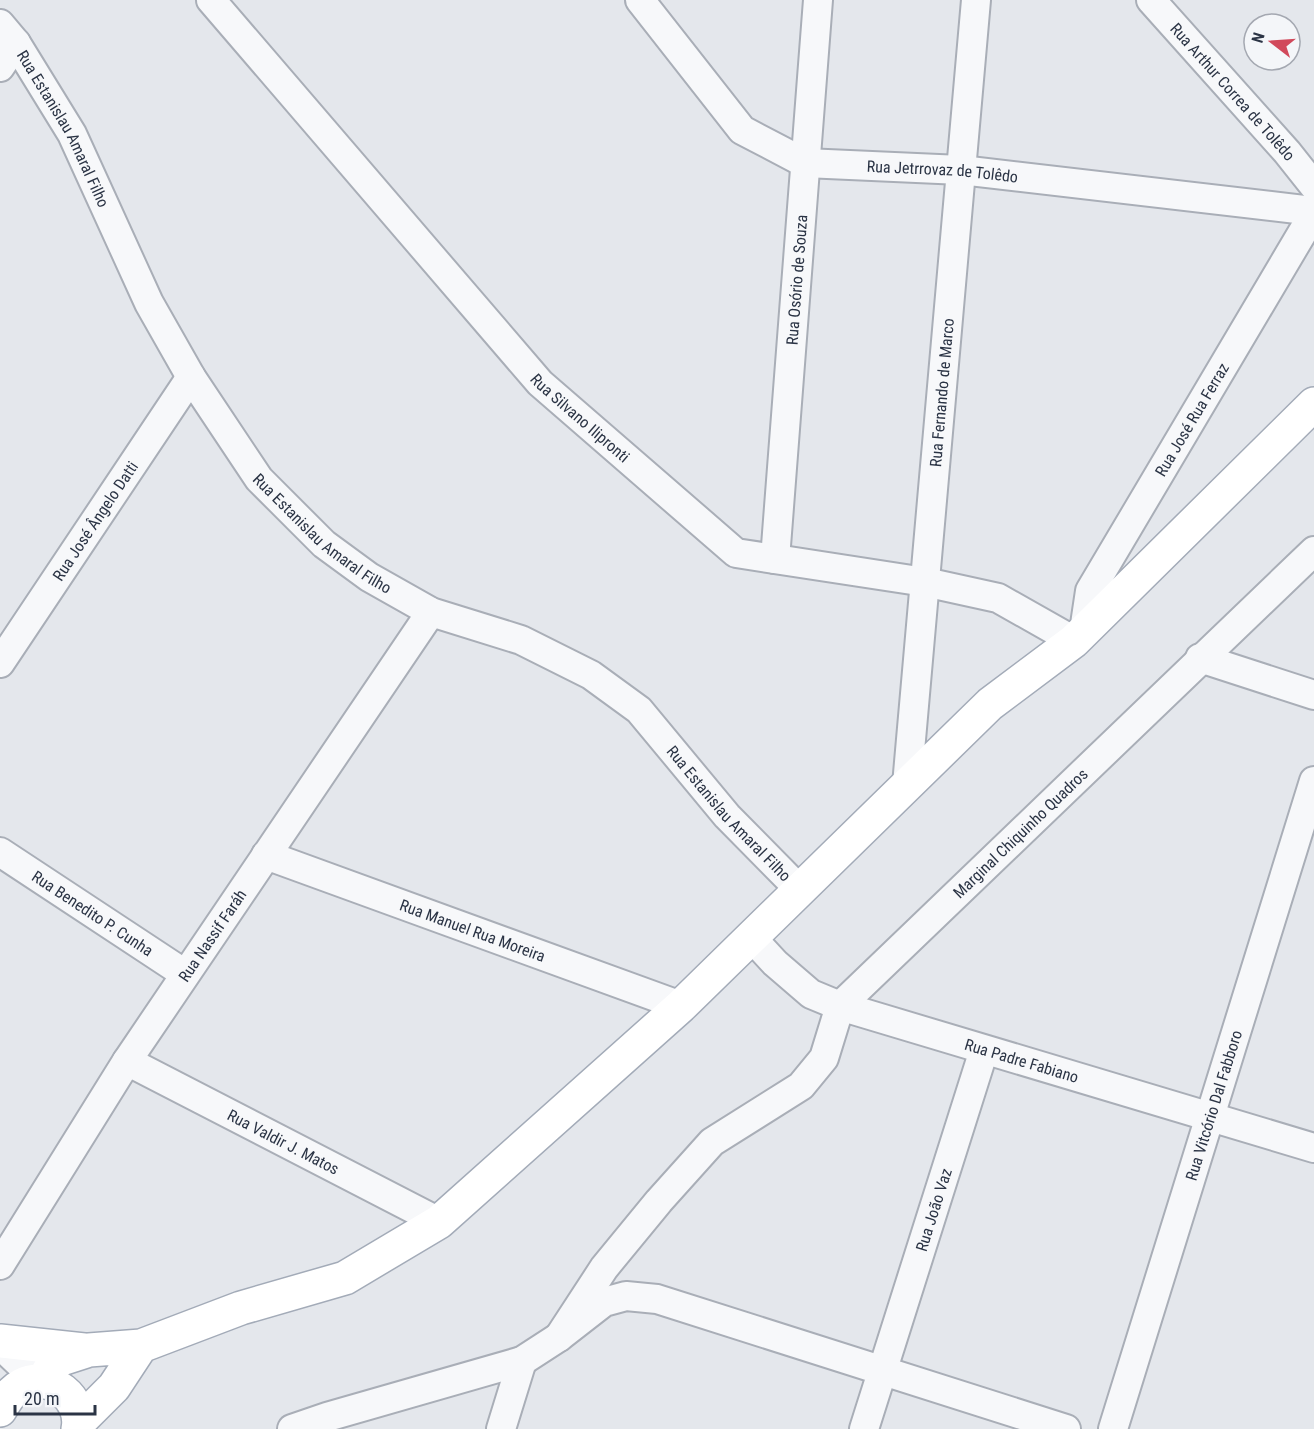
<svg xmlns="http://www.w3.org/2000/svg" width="1314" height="1429" font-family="'Roboto Condensed',sans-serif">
<rect width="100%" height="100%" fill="#e4e7ec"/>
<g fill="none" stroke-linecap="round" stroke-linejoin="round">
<defs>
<g id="minor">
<path id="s1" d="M211,0L540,383L736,553L925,582L998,598L1074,641"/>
<path id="s2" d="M640,0L742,130L805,163L961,170L1314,211"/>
<path id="s3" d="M1151,0L1287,152L1314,186"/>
<path id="s4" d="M0,24L16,43L72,134L149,303L191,377L259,479L324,544L369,577L431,612L521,640L591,675L639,710L727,816L800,890"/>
<path d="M0,67L16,43"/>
<path id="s5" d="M775,559L818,0"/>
<path id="s6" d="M1084,631L1090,591L1314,213"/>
<path d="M1200,658L1314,695"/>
<path id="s7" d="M0,663L191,377"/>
<path id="s8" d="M907,785L976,0"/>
<path id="s9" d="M0,852L185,974"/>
<path id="s10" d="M266,855L681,1006"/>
<path id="s11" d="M751,937L775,963L811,994L840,1006L1314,1148"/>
<path id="s12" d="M127,1061L439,1222"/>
<path id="s13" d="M0,1265L127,1061L431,612"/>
<path id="s14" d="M559,1337L604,1268L659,1201L712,1142L801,1086L824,1058L840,1006L1314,551"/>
<path d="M0,1345L39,1382"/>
<path d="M292,1429L327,1417L522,1361L559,1337L604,1302L626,1296L657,1299L1066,1429"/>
<path d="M501,1429L522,1361"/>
<path id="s15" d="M864,1429L984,1050"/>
<path id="s16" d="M1113,1429L1314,781"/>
</g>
<path id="major" d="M0,1341L84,1350
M42,1382L55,1361L89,1350L141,1346L241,1308L345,1278L439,1222L681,1006L990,704L1074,641L1314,404
M0,1410C6,1400 11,1391 22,1385C50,1371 84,1399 78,1429
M79,1422L114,1387L141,1346"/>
</defs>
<use href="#minor" stroke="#a9aeb7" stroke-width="32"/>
<use href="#major" stroke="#a3abb8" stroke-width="36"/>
<use href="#minor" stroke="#f7f8fa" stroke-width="28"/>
<use href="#major" stroke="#fff" stroke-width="33"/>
</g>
<g text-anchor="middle" stroke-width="6" stroke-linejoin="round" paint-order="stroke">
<g font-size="16" fill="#2b3445" stroke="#f4f6f9">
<text dy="6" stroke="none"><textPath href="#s3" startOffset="123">Rua Arthur Correa de Tolêdo</textPath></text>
<text dy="6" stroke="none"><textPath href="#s4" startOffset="123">Rua Estanislau Amaral Filho</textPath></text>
<text dy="6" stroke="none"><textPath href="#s2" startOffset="374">Rua Jetrrovaz de Tolêdo</textPath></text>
<text dy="6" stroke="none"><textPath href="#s5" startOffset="280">Rua Osório de Souza</textPath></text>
<text dy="6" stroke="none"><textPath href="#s8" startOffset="394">Rua Fernando de Marco</textPath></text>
<text dy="6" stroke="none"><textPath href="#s1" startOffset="558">Rua Silvano Ilipronti</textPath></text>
<text dy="6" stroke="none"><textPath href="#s6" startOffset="240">Rua José Rua Ferraz</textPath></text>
<text dy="6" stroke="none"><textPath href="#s7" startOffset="171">Rua José Ângelo Datti</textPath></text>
<text dy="6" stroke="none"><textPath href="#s4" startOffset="609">Rua Estanislau Amaral Filho</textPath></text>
<text dy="6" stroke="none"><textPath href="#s4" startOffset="1113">Rua Estanislau Amaral Filho</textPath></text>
<text dy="6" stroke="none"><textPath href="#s14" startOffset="694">Marginal Chiquinho Quadros</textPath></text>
<text dy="6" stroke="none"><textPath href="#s9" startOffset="111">Rua Benedito P. Cunha</textPath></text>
<text dy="6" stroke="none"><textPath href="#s10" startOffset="220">Rua Manuel Rua Moreira</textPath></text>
<text dy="6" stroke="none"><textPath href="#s13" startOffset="392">Rua Nassif Faráh</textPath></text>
<text dy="6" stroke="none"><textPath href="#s11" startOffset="304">Rua Padre Fabiano</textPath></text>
<text dy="6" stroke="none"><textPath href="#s16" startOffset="339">Rua Vitcório Dal Fabboro</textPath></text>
<text dy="6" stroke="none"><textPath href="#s12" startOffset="176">Rua Valdir J. Matos</textPath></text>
<text dy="6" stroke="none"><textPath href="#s15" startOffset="230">Rua João Vaz</textPath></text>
</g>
</g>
<g transform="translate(1272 42) rotate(287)"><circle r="28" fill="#f4f6f9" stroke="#a4a8b1" stroke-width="1.5"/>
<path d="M0-4.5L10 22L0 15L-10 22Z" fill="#d1495b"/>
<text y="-9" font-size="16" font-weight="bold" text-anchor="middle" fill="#2b3445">N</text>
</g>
<path d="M15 1405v9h80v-9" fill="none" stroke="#2b3445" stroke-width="3"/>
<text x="24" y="1405" font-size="18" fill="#2b3445" stroke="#f4f6f9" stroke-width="4.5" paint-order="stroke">20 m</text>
</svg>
